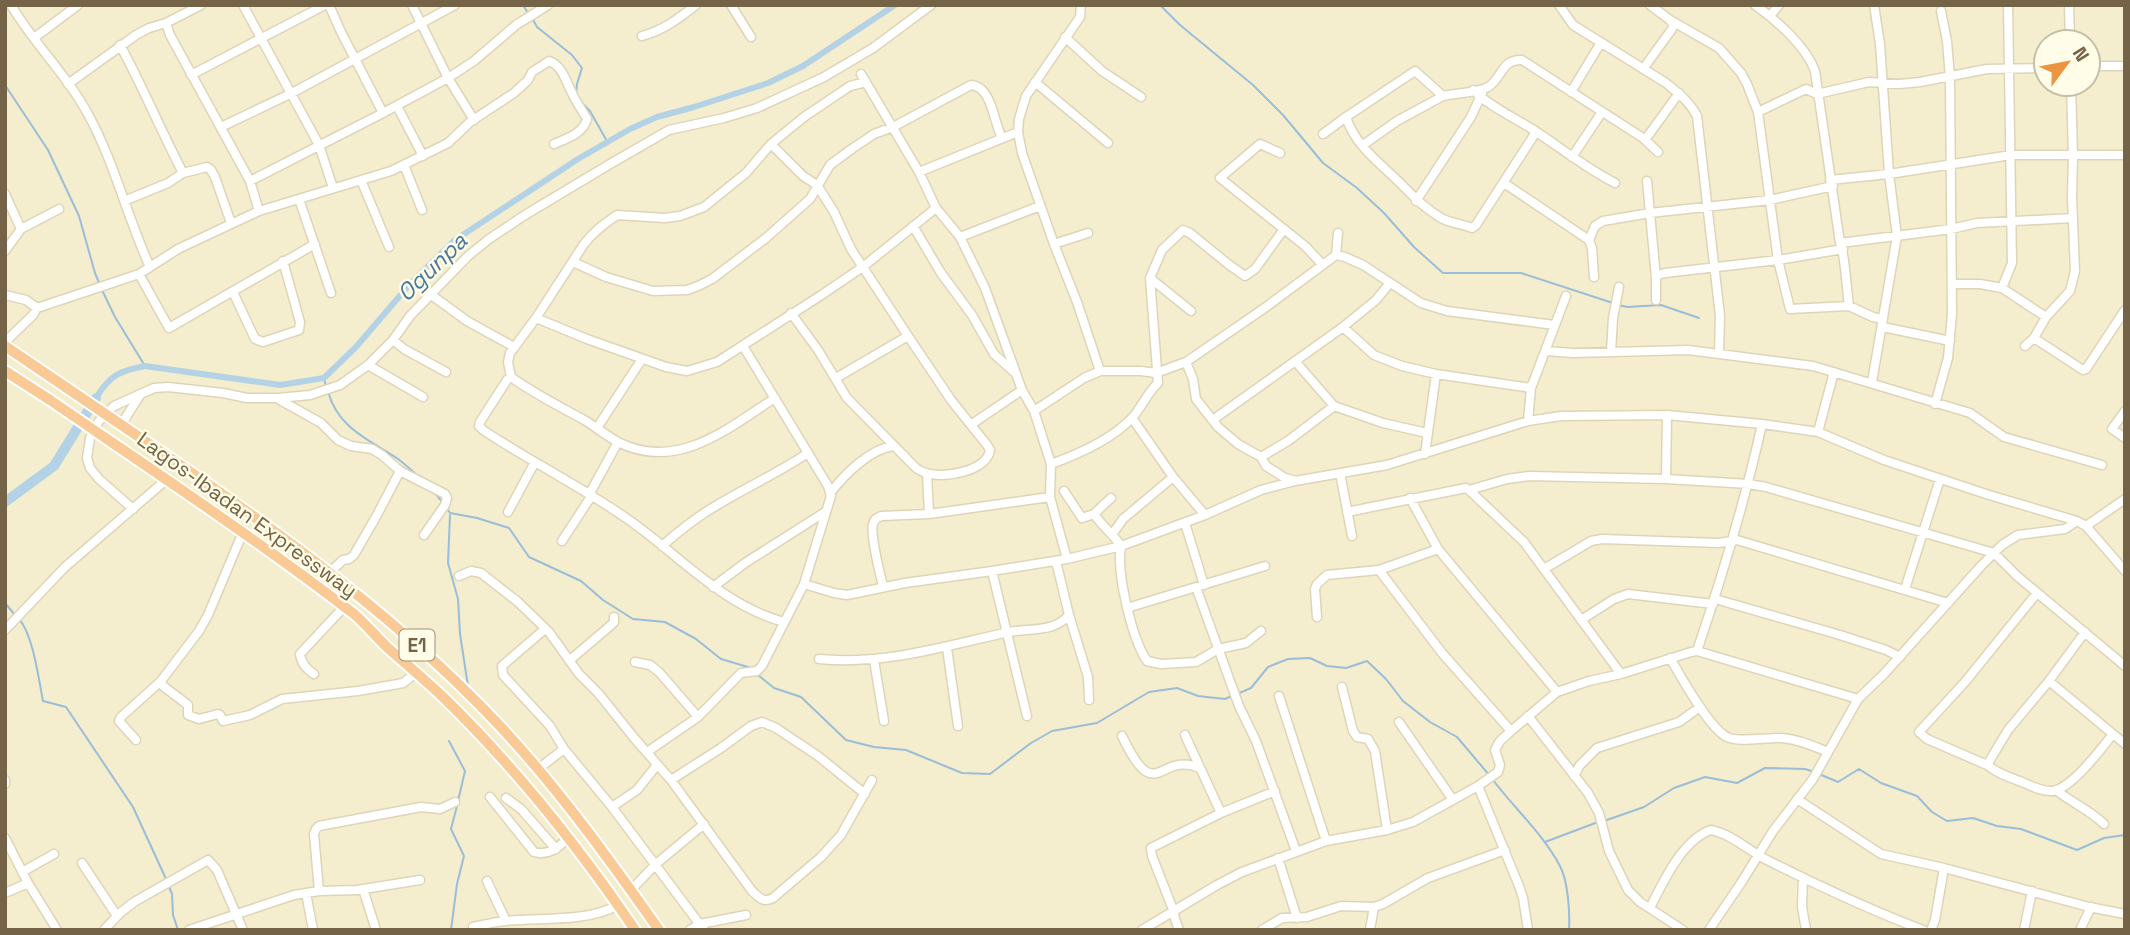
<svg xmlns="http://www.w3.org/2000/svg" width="2130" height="935" font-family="'Space Grotesk',sans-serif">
<rect width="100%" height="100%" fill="#fdf9e0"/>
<path fill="#f4edce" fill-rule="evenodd" d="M5,5H2125V930H5ZM2046,42H2088V84H2046Z"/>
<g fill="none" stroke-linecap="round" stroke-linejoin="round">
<path stroke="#9abed8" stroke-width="2" d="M523,5L528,13
M1160,5L1180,25L1253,85L1283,115L1323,163L1357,188L1384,213L1414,247L1443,273H1521L1613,303
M532,18L537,27L572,55L582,68L577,84L576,94
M5,85L48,150L79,216L95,273L100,285
M580,101L590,111L608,143
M102,290L115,317L145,366
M1618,305L1627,307L1661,305L1699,318
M324,378L326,387
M328,392C339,429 368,439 398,459C405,464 412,471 419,477
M435,493L442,502
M448,510L450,513L477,518L509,528L529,557L581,581L603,600L633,619L665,622L696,639L721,659L748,667L751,669
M450,515L448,563L458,599L460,634L468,686
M5,603L15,615
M19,619C33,634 39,681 43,701L66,707L133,807L166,879
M758,675L774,688L801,697L846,740L874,747L906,750L962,773L990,774L1031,743L1052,731L1097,723L1149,692L1177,688L1198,696L1225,699L1232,696
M1237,694L1251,688L1268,667L1288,659L1310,658L1327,666L1346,668L1367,661L1386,679L1403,701L1430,722L1457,737L1490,776
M449,741L465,771L458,801
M1819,774L1838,782L1859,769L1881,783L1917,796L1932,812L1947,821L1973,818L1997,826L2021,829L2077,850L2104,838L2125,835
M1493,780C1515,809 1543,834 1560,866C1568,881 1570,912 1569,930
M1604,821L1644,807L1674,788L1705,777L1737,783L1765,768L1805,769L1814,772
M1545,842L1598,822
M169,887L172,894L173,915L178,930
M451,930L457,884L464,856L451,829L457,806"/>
<path stroke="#b4d2e6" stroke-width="6" d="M96,398C110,375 119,371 145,366L280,385L324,378L356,347L410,284L455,240L578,159L630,129L657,117L694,107L768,83L803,66L895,5"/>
<path stroke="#b4d2e6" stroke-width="10" d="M5,502L54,466L96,398"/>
<defs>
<path id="minor" d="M11,5C34,44 68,76 89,116C115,164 127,217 150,267
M243,5L319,145L333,188
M329,5L341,32L383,113
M412,5L448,78L474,120
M731,5L751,37
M1081,5L1080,17L1026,96L1019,119L1018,132L1022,153L1054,244L1077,302L1100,371L1084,378L1034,411L1051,464L1050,497L1067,559L1121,546L1205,515L1261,490L1295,481L1387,465L1528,421L1561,416L1667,415L1762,424L1818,432L1884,460L1989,495L2077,521
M1559,5L1573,25L1666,83C1678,93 1690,102 1697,116L1720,316L1719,353
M1650,5L1670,20L1719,48L1741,73L1747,84L1758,112L1778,260L1790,309L1849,306L1873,317L1883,319
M1755,5C1776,20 1806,46 1815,71L1840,243C1845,252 1847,293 1849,306
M2069,5L2070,42
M1770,16L1779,5
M166,23L170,35L250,181L259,211
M642,36C664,30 678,19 696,5
M1065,37L1102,71L1141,97
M34,38L78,5
M120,45C143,87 161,131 183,173
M2088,66H2125
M1643,69L1672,29L1673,24L1670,20
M861,74L919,172L936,208L960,237L985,288L1022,390L1034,411
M191,75L325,5
M1035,82L1108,143
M68,84L136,35L149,28L166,23L201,5
M1473,90C1489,106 1513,117 1532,129C1560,147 1585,168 1615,183
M1571,92L1600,44
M397,106L423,156
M1758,112L1806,89L1817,94L1869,82L1900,84L1920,82L1987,69L2046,68
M221,127L290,94L455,5
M1536,132L1476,225L1472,228C1462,224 1450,223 1441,218C1425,208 1417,200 1404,187C1383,165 1356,148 1346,117L1415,71L1443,96C1455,93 1477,93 1488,87C1502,79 1501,59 1522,60L1643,138L1658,152
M1323,134L1346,117
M1645,140L1679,93
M771,144L803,176L817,185L834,212L851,249L908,336L951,400L987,445L990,450C987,471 944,479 926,473C922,472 919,470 916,468L847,398L818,350L791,313
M1363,145L1397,121L1443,96
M1280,153L1260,144L1220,178L1305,246L1322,264
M1572,157L1602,112
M404,165L422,210
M919,172L1018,132
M361,180L389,247
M1830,180L1889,174L2011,155H2125
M250,181L383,113L448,78L474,61L516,25L548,5
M1647,181L1656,278
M1504,183L1589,240L1592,248L1594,277
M5,194L21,229
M299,199L331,293
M124,201L168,183L183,173L207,167L211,170L215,177L231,223
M1416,201L1471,117L1482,93
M913,226L941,273L972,315L994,354L1014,372
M960,237L1040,206
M1589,240L1595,226L1603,221L1650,213L1770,200L1833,186
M1840,243L1951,229L1977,223L2073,218
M1054,244L1088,233
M5,251L21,229L59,209
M1336,255L1338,233
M573,262L606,277L653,291L687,290L698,286L712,279L766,238L810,199L830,165L853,148L874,134L893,127L971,85C992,86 994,124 1002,138
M139,274L169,328L315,244
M1150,278L1191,311
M1953,284H1980L2002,288L2046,317
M2002,288L2012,263L2008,5
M233,292L255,339L263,342L299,330L300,322L283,261
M430,294L467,321L514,347
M5,295L26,300L37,308
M1656,300V278L1658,275L1665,273L1778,260L1843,249
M536,318L587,339L666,367L687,371L717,362L823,294L864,266L936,208
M1343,327L1374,355L1402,366L1436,374L1531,388
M1883,327L1950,341
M2034,338L2083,370L2086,369L2125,310
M393,340L404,349L446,372
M5,342L33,315L37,308L139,274L178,249L259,211L391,171L448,143L470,122L514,93L528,80L532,72L549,61C563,66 566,82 572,93C576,102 582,110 587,119C583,134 567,138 554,144
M2025,346L2034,338L2046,317L2070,291L2075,271L2072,197L2073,156L2071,84
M1546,351L1573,353L1688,350L1813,366L1970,413L2004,437L2102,465
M1611,352L1613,318L1619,287
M1295,361L1334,406L1383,423L1427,433
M1186,362L1193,379L1196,399L1218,427L1238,444L1261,457L1266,466L1285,478L1293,480
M368,365L423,397
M1100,371H1141L1156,373L1186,362L1266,307L1336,255L1345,257L1363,265L1421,303L1447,311L1554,325
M511,377L507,380L480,422L479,426L483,430C531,462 582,487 629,520C680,556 722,605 784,622
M836,378L908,336
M1872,382L1897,236L1889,174L1880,44L1874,5
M775,398C727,429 677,472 618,442C607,436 597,428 586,421C561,407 534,394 511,377L508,362L510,353L536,318L584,244C593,232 604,224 617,215L665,218L680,216L704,207L746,173L771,144L804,117L850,86L866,82
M280,400L321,423L338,440L351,446L372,449L382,455L400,471L445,494L447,498L445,505L424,535
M1935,404L1948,358L1952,314L1950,78L1947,41L1941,11
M2125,411L2112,429L2125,438
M1132,418L1173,477L1205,515
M1214,419L1343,327L1376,300L1389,284
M1528,421L1531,388L1566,296
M972,424L1022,390
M121,425L140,395
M597,428L642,359
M1818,432L1834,372
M1425,454L1436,374
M1261,457L1288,441L1334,406
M1051,464C1079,454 1111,440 1132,418C1142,407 1147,393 1158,383L1150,278L1162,250L1183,230L1190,233L1228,264L1245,276L1255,269L1284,229
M1340,473L1352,536
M927,474L929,514
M1666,479L1667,415
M1469,490L1524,542L1621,674
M1064,491L1082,518L1094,514C1102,526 1113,534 1121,546C1116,572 1132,639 1147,661L1161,664L1196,662L1218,649L1246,643L1261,631
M831,492C845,474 870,449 893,446
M590,493L618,442
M1410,498L1438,549L1557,692
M133,509L99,479L90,468L87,458L90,438L99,421L114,406L154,388L168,387L223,393L247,398H278L310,395L340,385L368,365L393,340L410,316L468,256L489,239L525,215L610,164L669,130L724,118L757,108L824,77L873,48L931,5
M508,512L535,462
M1347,512L1466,488L1469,490L1507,479L1529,476L1666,479L1749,484L1766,487L1994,553L2017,576L2125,666
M1094,514L1111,498
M1185,523L1204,585
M2086,526L2125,571
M1113,533L1123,519L1173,477
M562,541L592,495
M662,546C678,532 695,518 714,507C745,488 778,473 808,453
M1056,561L1069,615L1088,677L1089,700
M1544,569L1591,541L1602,539L1719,543L1737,540L1948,603
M1379,570L1442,653L1511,731
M992,571L1027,716
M330,572L343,560L349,559L354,555L377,515L400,471
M459,576L471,571L481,573L518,602L549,632L579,674L599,694L635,739L671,780L752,891C760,898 763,903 773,898L821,857L841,835L872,780
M804,584L834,593L847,595L905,583L992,571L1067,559
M883,586C880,574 870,535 873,524C874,519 877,518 881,516L929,514L1050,497
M713,587L745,563L825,512
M1196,587L1239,706L1256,741L1296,851
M1905,589L1940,479
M1715,599L1840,635L1886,650L1900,657
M1127,608L1265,566
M1317,617L1315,589L1317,584L1327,575L1379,570L1438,549
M1581,620L1614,599L1628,594L1713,604
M545,629L502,666L503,675L550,726L564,749L612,807L704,930
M5,630L65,567L166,480
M2085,632L2049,681L2008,730L1987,765C1998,774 2009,777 2022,782C2031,786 2043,792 2053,791C2073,787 2100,750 2113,734
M947,648L958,726
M1697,651C1722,577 1745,501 1762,424
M1670,658C1681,677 1709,728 1727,737C1738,743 1768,737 1781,738C1798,739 1813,746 1828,752
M819,659C885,665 941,647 1004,633C1027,627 1053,634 1069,615
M570,660L610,626L614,622V617
M874,660L884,721
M635,662L650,665L659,672L698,717
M314,674C306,669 301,663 300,654L343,608
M161,681L163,686L188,705V715L199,719L218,714L220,715L223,721L250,715L282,699L358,691L398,684L403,683L416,673
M2049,681L2125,744
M1342,687L1353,731L1357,737L1368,739L1375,751L1387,830
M1279,696L1326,841
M1528,716L1588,793L1599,813L1609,851L1628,890L1640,902L1683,930
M1399,722L1453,800
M1185,735L1221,813
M1122,736C1157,809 1158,750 1200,768
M136,740L119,721L121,717L161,681L199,631L208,615L243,532
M647,752L698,717L741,673L757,671L762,666L804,584L831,496L828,486L743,346
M1987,765L1927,739L1919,732L1965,682L2037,593
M538,769L564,749
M1574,776L1580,765L1597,748L1679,722L1700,707
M5,780V784
M671,780L721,748L751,726L762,722L776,728L818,756L865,794
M1478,786L1519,886L1523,898L1528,930
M2056,790C2072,803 2090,810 2104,824
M490,797L534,852C549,856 558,848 568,838
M506,798L521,809L556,849
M1797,799L1881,854L1944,868L2089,907L2125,914
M612,807L637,790L657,765
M5,838L28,883L57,930
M1278,858L1297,918
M82,863L117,916
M22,872L54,854
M1803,878L1802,907L1806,930
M487,881L506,921
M363,889L376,930
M631,890L656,864L704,824
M319,891L314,834L316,829L319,826L421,807L440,809L455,802
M5,893L28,883
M306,893L313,930
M1650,908C1663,882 1683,839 1711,830C1732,834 1750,852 1769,861C1819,886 1870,910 1923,930
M473,927C483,925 494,922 505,921C540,917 586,923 618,905
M104,930L120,913L134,902L208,860L217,870L243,930
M189,930L294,895L319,891L357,890L420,880
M690,930L700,924L746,915
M1142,930L1217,885L1242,872L1326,841L1387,830L1413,822L1478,786L1498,772L1500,765L1495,750L1500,741L1511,731L1557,692L1589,681L1621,674L1691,652L1697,651L1858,699
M1179,930L1175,919L1174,912L1152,856L1151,848L1221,813L1275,791
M1262,930L1282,918L1307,917L1341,906L1374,907L1383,904L1428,878L1505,850
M1370,930L1374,907
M1709,930L1741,883L1773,831L1813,779L1858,699L1884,674L1981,566L2002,545L2018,535L2065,529L2077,521L2086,526L2125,499
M1931,930L1935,920L1944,868
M2024,930L2032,891
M2080,930L2091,907"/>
<path id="highway" d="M5,346L67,388
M5,371L50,400
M117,422C253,514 385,604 499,725C558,788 609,859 659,930
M104,437C188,494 273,552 354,614C366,624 376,637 388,648C406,664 425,680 443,697C515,767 578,846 635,930"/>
</defs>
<use href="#minor" stroke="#ded5b9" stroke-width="11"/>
<use href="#highway" stroke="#fff" stroke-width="14"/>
<use href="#minor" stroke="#fff" stroke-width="8"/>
<use href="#highway" stroke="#f9ca95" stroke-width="10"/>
<defs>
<path id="highway-bridge" d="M67,388L117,422
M50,400L104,437"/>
</defs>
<use href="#highway-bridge" stroke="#fff" stroke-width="14" stroke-linecap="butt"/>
<use href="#highway-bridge" stroke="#f9ca95" stroke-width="10"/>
</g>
<g text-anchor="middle" stroke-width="5" stroke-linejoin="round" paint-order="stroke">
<rect fill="#fffce7" stroke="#9e9177" stroke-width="2" x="399.5" y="629.5" width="35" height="31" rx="5"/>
<g font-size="19" font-weight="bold" fill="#746347">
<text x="417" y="652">E1</text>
</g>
<g font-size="21" fill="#746347" stroke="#fffce7">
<text transform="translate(247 515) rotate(36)" y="7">Lagos-Ibadan Expressway</text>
</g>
<g font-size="23" font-style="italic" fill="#48789d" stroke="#fffce7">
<text transform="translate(432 267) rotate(-44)" y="8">Ogunpa</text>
</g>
</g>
<rect width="2130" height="935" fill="none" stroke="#746347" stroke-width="14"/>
<g transform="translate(2067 63) rotate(58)"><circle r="33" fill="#fffce7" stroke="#c7bfa7" stroke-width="2"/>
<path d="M0-5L12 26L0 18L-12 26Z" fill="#eb9441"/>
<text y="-10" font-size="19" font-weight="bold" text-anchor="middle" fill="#746347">N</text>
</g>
</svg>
